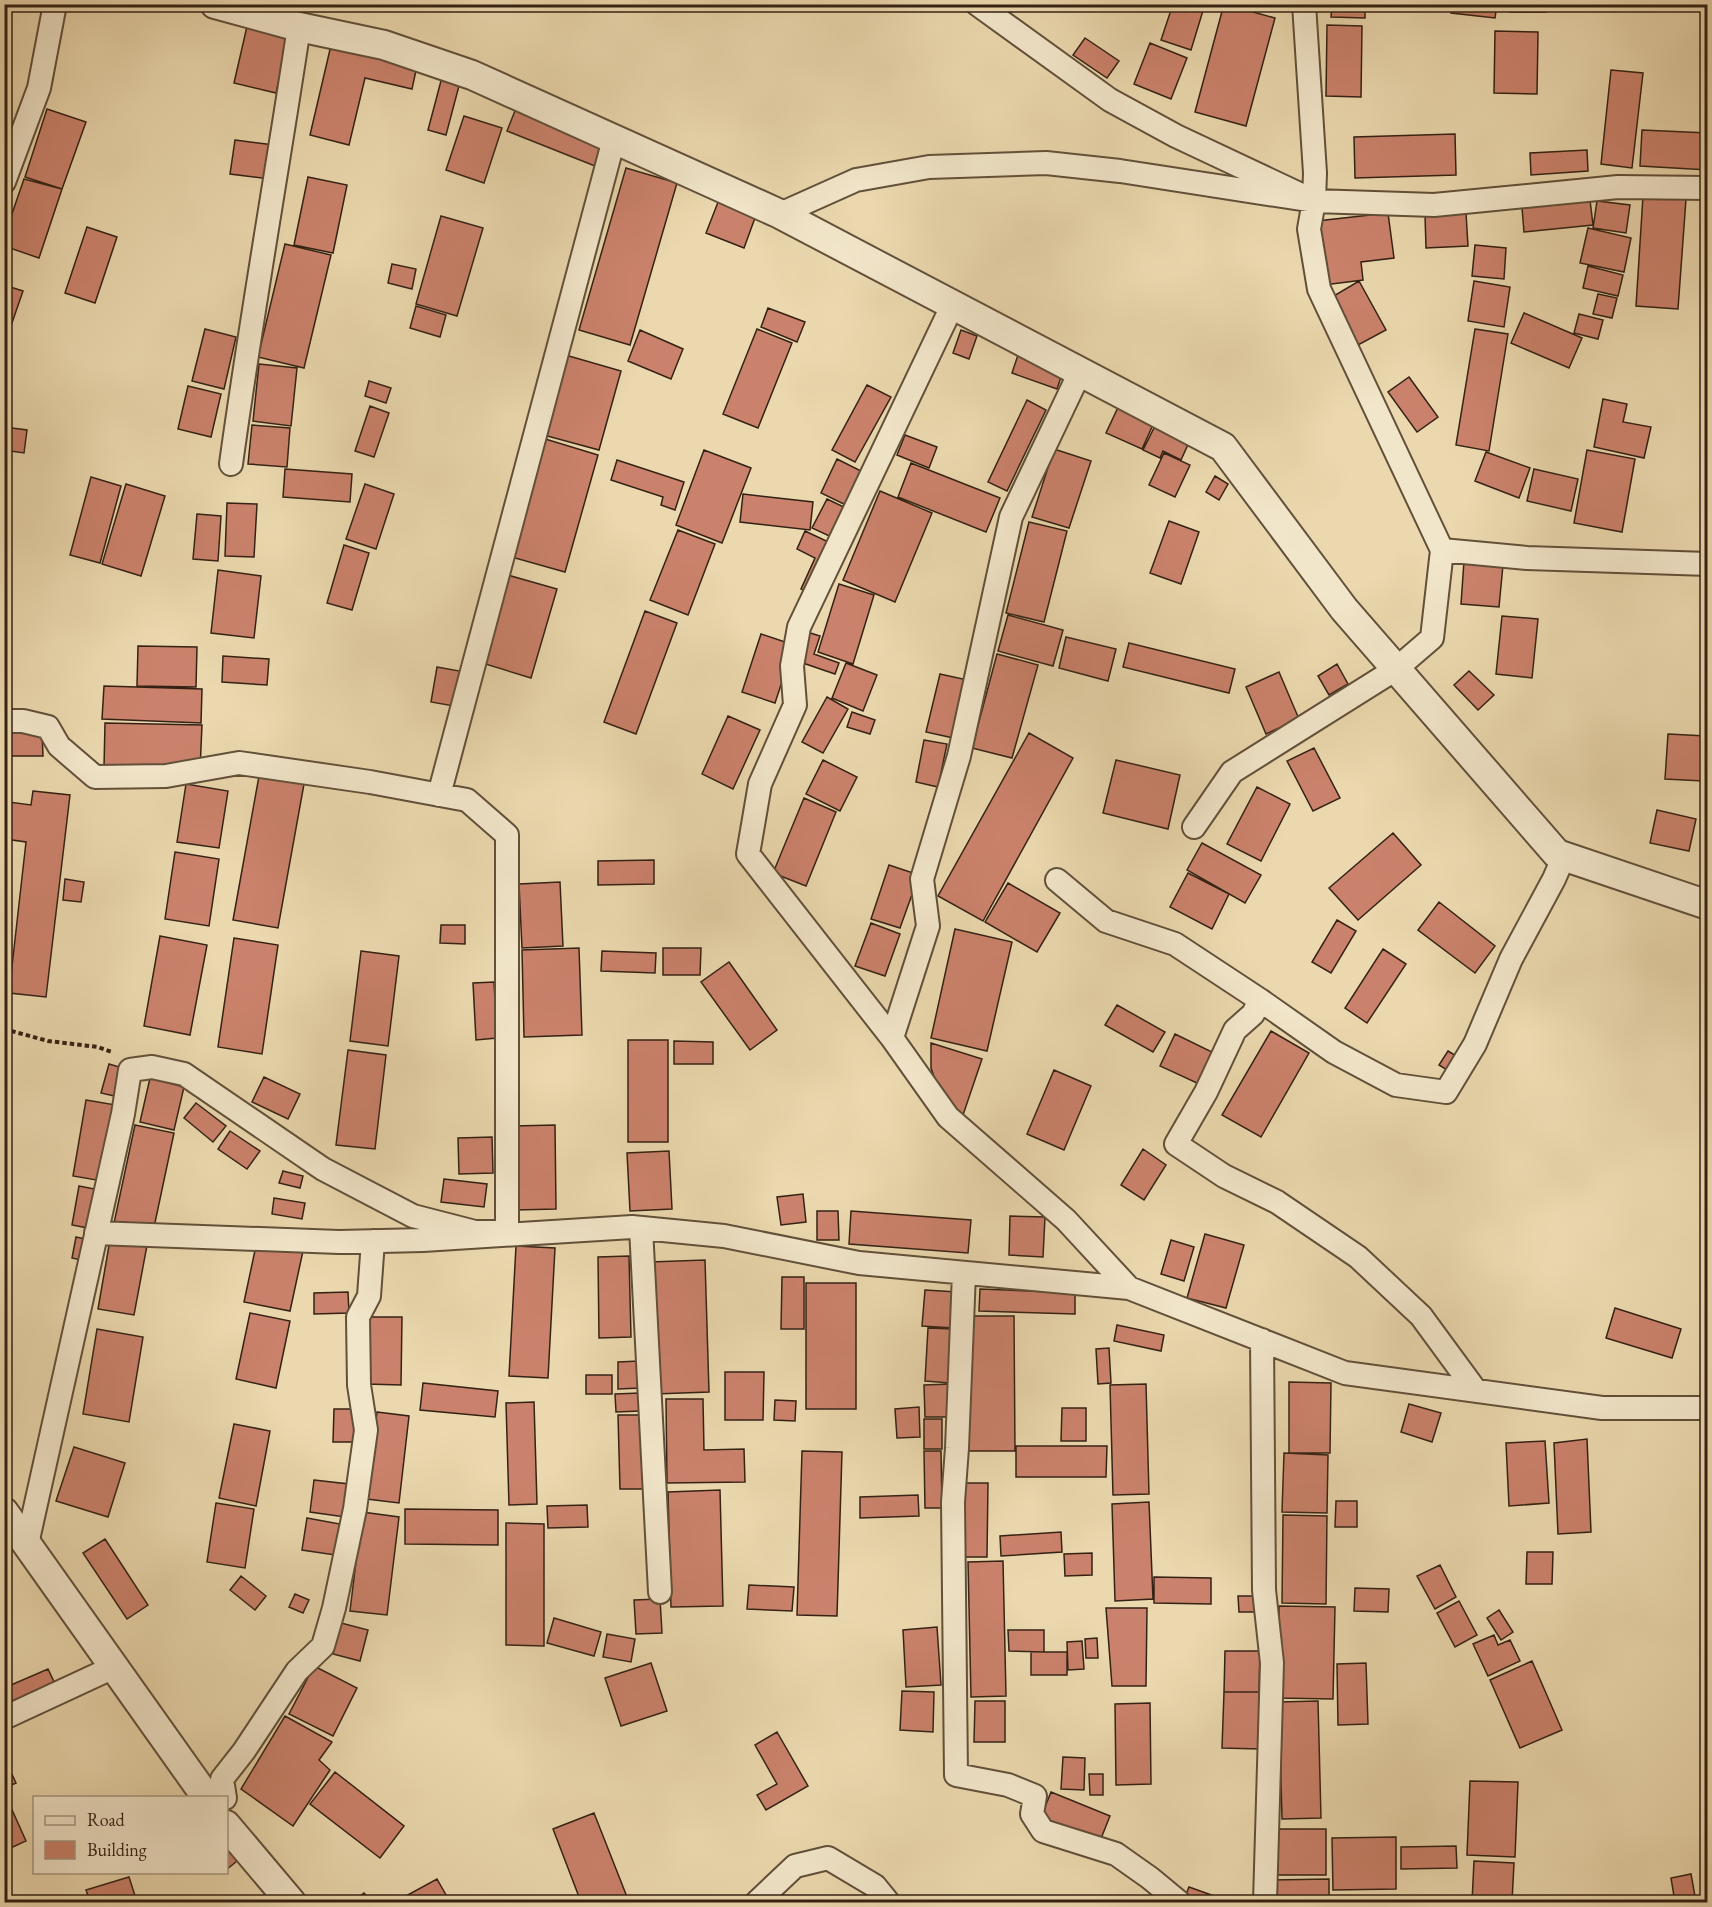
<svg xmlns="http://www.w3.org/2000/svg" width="1712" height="1907" font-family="'EB Garamond',serif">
<rect width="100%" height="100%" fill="#ebd8ae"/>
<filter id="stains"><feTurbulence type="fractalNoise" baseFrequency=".00333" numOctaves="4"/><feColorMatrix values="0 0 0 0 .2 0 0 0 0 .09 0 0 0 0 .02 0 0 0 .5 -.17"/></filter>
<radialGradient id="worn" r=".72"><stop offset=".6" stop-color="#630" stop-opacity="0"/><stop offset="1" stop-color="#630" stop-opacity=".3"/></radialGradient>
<path fill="#cb826c" stroke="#342214" stroke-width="1.5" d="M1173,4H1205L1191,50L1161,40Z
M1224,4L1275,18L1246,126L1195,112Z
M1332,4H1365V18L1331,17Z
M1452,4H1497L1495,18L1451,13Z
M1510,4H1546V12H1510Z
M248,22L290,31L276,93L234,83Z
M1327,25L1362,26L1361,97L1326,96Z
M1495,31L1538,32L1537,94L1494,93Z
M1085,38L1119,61L1107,78L1073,55Z
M332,41L418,61L412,89L365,78L349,145L310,135Z
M1150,43L1187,58L1171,99L1134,84Z
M1611,70L1643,73L1632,168L1601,164Z
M442,77L460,82L446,135L428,130Z
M518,103L611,141L600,168L507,131Z
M47,109L86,122L62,189L25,177Z
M464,116L502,128L484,183L446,170Z
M1642,130L1708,133V170L1640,166Z
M1455,134L1456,175L1355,178L1354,137Z
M235,140L274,145L270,179L230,174Z
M1587,150L1588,171L1531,175L1530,153Z
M626,168L677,183L630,345L579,330Z
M308,177L347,185L333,253L294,245Z
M24,179L62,189L39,258L4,246V237Z
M722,192L759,207L744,248L706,233Z
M1643,196L1686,199L1678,309L1636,306Z
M1590,200L1593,225L1524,232L1522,208Z
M1597,201L1630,205L1626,233L1593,228Z
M1388,213L1394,258L1361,262L1363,280L1324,285L1317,221Z
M1466,213L1468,246L1426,248L1425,215Z
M441,216L483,228L457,316L416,304Z
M87,227L117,237L95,303L65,293Z
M1588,228L1631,238L1624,272L1580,263Z
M285,244L331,255L304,368L258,357Z
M1475,245L1506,248L1504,279L1472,276Z
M392,264L416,269L412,289L388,283Z
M1588,266L1623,275L1618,296L1583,288Z
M1359,281L1386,330L1358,345L1332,297Z
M1474,281L1510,287L1504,327L1468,321Z
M4,285L23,291L4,346Z
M1598,294L1617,298L1612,318L1593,314Z
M416,306L446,315L440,337L410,328Z
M768,308L805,322L797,342L761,327Z
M1524,313L1582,338L1569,368L1511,343Z
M1579,314L1603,320L1598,339L1574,333Z
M205,329L236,337L224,389L192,381Z
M757,329L792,343L758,428L723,414Z
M1475,329L1508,334L1489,451L1456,445Z
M640,330L683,349L671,379L628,361Z
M961,330L977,336L969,359L953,353Z
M562,354L621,371L599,450L540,434Z
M1018,355L1063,371L1057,389L1012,373Z
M259,364L297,368L291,426L253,421Z
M1409,377L1438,417L1417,432L1388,392Z
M369,381L391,388L386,403L365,396Z
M867,385L891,397L855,462L832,450Z
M188,386L221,394L211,437L178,429Z
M1603,399L1627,404L1623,422L1651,427L1644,458L1594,447Z
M1027,400L1046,410L1007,491L988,482Z
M1121,401L1156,418L1142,449L1106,433Z
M370,406L389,413L374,457L355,451Z
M1156,424L1190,440L1181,460L1163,451L1160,458L1143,450Z
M252,425L290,428L287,467L248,464Z
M4,427L27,430L24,453L4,450Z
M905,435L937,447L929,468L897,455Z
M542,438L598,455L565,572L508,556Z
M1054,449L1091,461L1069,528L1032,517Z
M704,450L751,468L722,543L676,525Z
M1587,450L1635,459L1622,532L1574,523Z
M1486,452L1530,468L1519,498L1475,481Z
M1164,453L1190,465L1175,497L1149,485Z
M837,459L869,475L854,509L821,493Z
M617,460L684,482L675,510L661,505L663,497L611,480Z
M911,463L1000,498L986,532L898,497Z
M285,469L352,474L350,502L283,497Z
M1534,469L1578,479L1571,511L1527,501Z
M1215,476L1228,484L1219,500L1206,492Z
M91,477L121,486L100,563L70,555Z
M126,484L165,496L141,576L102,564Z
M365,484L394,494L376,549L346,539Z
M880,491L932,513L895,602L843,580Z
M743,494L813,502L810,530L740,522Z
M827,499L852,511L838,540L812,528Z
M227,503L257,504L254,557L225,556Z
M197,514L221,516L218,561L193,559Z
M1169,521L1199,532L1181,584L1150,573Z
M1029,522L1067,531L1044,622L1006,613Z
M678,530L715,544L688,615L650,600Z
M805,531L835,545L813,595L801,589L815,558L797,549Z
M344,545L369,553L352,610L327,603Z
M1464,561L1503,565L1499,607L1461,604Z
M218,570L261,576L254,638L211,633Z
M504,574L557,589L531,678L479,662Z
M839,584L874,595L853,664L818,652Z
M645,611L677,623L636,734L604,722Z
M1008,615L1063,630L1053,666L998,651Z
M1502,616L1538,619L1532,678L1496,674Z
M804,631L820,636L814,654L839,663L835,674L794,660Z
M761,634L794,645L775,703L742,692Z
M1066,637L1116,649L1108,681L1059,668Z
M1129,643L1235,669L1229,693L1123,667Z
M138,646L197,647L196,687L137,686Z
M997,654L1038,665L1012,758L972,748Z
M223,656L269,659L267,685L222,682Z
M846,663L877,675L863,711L832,698Z
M1337,664L1348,684L1329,695L1318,676Z
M437,667L465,672L459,707L431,702Z
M1469,671L1494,695L1478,710L1454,685Z
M1279,672L1299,719L1266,734L1246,687Z
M940,674L972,681L958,739L926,732Z
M104,686L202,689L201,723L102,719Z
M827,697L848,709L823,753L802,742Z
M852,712L875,720L870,734L847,727Z
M728,716L760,730L733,789L702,774Z
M105,723L202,725L200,770L104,767Z
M42,731L43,756H4V732Z
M1029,733L1073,758L983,921L938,896Z
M1668,734L1706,736L1703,781L1665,779Z
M924,740L947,744L938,787L916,782Z
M1314,748L1340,798L1313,811L1287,761Z
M823,760L857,777L840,811L806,794Z
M1116,760L1180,775L1168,829L1103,813Z
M259,776L304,784L278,928L233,920Z
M186,784L228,791L219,848L177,842Z
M1257,787L1290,804L1261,861L1227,844Z
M33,791L70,795L46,997L9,993L26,842L5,839L9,802L31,805Z
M804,798L836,812L806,886L773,873Z
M1657,810L1696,819L1689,851L1650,843Z
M1393,833L1421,865L1358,920L1329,888Z
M1202,843L1261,875L1245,903L1187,870Z
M175,852L219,859L209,926L165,919Z
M654,860V884L598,885V861Z
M889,865L919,875L900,928L871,919Z
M1188,873L1229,894L1212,929L1170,907Z
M65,879L84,882L81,902L63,900Z
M560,882L563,946L522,948L519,884Z
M1008,883L1060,913L1037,952L985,922Z
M1439,902L1495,946L1475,973L1418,930Z
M1337,920L1356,931L1331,973L1312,962Z
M871,923L900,934L885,976L855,966Z
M441,925H465V944L440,943Z
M955,929L1012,942L987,1051L931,1038Z
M160,936L207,945L190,1035L144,1026Z
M234,938L278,945L262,1054L218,1047Z
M579,948L582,1035L524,1037L522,950Z
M663,948H701L700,975H663Z
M1383,949L1406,964L1367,1023L1345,1008Z
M361,951L399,956L388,1046L350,1041Z
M602,951L656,953L655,973L601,971Z
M729,962L777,1030L750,1050L701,982Z
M494,982L497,1038L476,1040L473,983Z
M1117,1005L1165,1032L1153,1052L1105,1025Z
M1271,1031L1309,1053L1261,1137L1222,1115Z
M1175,1034L1212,1052L1197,1083L1160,1066Z
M628,1040H668V1142H628Z
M674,1041L713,1042V1064H674Z
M931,1043L982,1059L961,1121L939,1091L931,1068Z
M348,1050L386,1055L375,1149L336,1145Z
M1448,1051L1461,1059L1452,1073L1439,1065Z
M109,1064L126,1069L119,1097L101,1093Z
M1054,1070L1091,1086L1064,1150L1027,1134Z
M264,1077L300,1094L288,1119L252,1102Z
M150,1078L184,1087L174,1130L140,1122Z
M86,1100L116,1105L102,1181L73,1176Z
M196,1103L226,1126L213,1142L184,1118Z
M135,1125L174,1133L153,1232L114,1223Z
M555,1125L556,1209L515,1210L514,1126Z
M230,1131L260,1151L247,1169L218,1149Z
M492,1137L493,1173L459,1174L458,1138Z
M1143,1149L1166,1165L1144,1200L1121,1185Z
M669,1151L672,1209L630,1211L627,1153Z
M283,1171L303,1176L300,1188L279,1183Z
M444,1179L487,1184L484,1207L441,1202Z
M79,1186L100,1190L93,1229L72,1225Z
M803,1194L806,1222L781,1225L777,1197Z
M274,1198L305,1203L302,1219L272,1214Z
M817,1211H838L839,1240H817Z
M851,1211L971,1220L968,1253L849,1244Z
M1010,1216L1045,1217L1043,1257L1009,1255Z
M111,1234L148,1240L134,1315L98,1309Z
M1205,1234L1244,1245L1226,1308L1187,1298Z
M76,1237L90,1240L86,1261L72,1258Z
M1171,1240L1194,1247L1184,1281L1161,1274Z
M257,1241L303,1251L290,1311L244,1302Z
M516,1246L555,1248L548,1378L509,1376Z
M629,1256L631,1337L599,1338L598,1257Z
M705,1260L709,1392L655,1394L650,1262Z
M782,1277H804V1329H781Z
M4,1279H5V1332H4Z
M806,1283H856V1409H806Z
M980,1289L1075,1293V1314L979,1311Z
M925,1290L957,1292L954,1328L922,1326Z
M348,1292L349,1313L314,1314V1293Z
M1615,1308L1681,1329L1672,1358L1606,1338Z
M250,1313L290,1321L276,1388L236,1379Z
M968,1316H1014L1015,1451H969Z
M366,1317H402L401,1385L366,1384Z
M1117,1325L1164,1335L1161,1351L1114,1341Z
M928,1328L953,1329L950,1383L925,1381Z
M97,1329L143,1337L129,1422L83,1414Z
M1109,1348L1111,1383L1098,1384L1096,1349Z
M639,1361L640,1388L618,1389V1362Z
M725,1372H764L763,1420H725Z
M586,1375H612V1394H586Z
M1289,1382L1331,1383L1330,1453H1289Z
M423,1383L498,1391L495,1417L420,1410Z
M951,1384L952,1417H925L924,1385Z
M1146,1384L1149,1494L1113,1495L1110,1385Z
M640,1393V1411L616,1412L615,1394Z
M666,1399H703L704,1450L744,1449L745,1482L667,1483Z
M775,1400L796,1401L795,1421L774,1420Z
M534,1402L537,1504L509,1505L506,1403Z
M1409,1404L1441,1413L1432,1442L1401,1432Z
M919,1407L920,1437L897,1438L895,1409Z
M1062,1408H1086V1441H1061Z
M334,1409H356L355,1442H333Z
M377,1412L409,1416L399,1503L367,1499Z
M618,1415H644L645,1489H620Z
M924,1419H942V1449H924Z
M234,1424L270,1431L256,1506L219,1498Z
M1587,1439L1591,1532L1558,1534L1554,1443Z
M1545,1441L1549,1503L1509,1506L1506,1443Z
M1016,1446H1107L1106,1477H1016Z
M74,1447L125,1463L108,1517L56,1501Z
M802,1451L842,1452L837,1616L797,1615Z
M924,1451H941L942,1508H925Z
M1284,1453L1328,1455L1327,1513L1282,1512Z
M314,1480L349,1484L345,1517L310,1512Z
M964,1483H988L987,1557H963Z
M720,1490L723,1606L671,1607L668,1492Z
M918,1495L919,1516L860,1518V1497Z
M1336,1501H1357V1527H1335Z
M1149,1502L1153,1599L1115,1601L1112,1504Z
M216,1503L254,1509L245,1568L207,1562Z
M587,1505L588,1527L548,1528L547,1506Z
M405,1509L498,1510V1545L405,1544Z
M362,1512L399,1517L387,1615L350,1611Z
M1283,1515L1327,1516L1326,1604L1282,1603Z
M307,1518L340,1524L335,1555L302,1550Z
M506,1523L544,1524V1646L506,1645Z
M1061,1532L1062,1552L1001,1556L1000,1536Z
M105,1539L148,1605L127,1619L83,1553Z
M1527,1552H1553L1552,1584H1526Z
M1092,1553V1575L1065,1576L1064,1554Z
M1003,1561L1006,1696L971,1697L968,1562Z
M1440,1565L1456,1597L1435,1609L1417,1576Z
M241,1576L266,1596L255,1610L230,1590Z
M1154,1577L1211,1578V1604L1154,1603Z
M749,1585L794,1587L792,1611L747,1609Z
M1355,1588L1389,1589L1388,1612L1354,1611Z
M295,1594L309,1600L303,1613L289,1607Z
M1238,1596H1255L1256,1612H1239Z
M660,1599L662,1633L636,1634L634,1600Z
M1459,1601L1477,1635L1455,1647L1437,1613Z
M1279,1606L1335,1607L1333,1699L1278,1698Z
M1106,1608H1147L1146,1686H1112Z
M1499,1610L1513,1632L1501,1640L1487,1618Z
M554,1618L601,1632L594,1656L547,1643Z
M341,1623L368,1630L360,1661L333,1654Z
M937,1627L941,1685L906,1687L903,1630Z
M1008,1630H1044V1652L1009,1651Z
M607,1634L635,1639L631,1662L603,1657Z
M1494,1635L1498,1645L1510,1640L1520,1661L1488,1676L1473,1644Z
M1097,1638L1098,1658H1086L1085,1639Z
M1082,1641L1084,1669L1068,1670L1067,1642Z
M1225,1651H1260L1259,1692H1224Z
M1031,1652H1067V1675H1031Z
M1532,1661L1562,1730L1520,1748L1490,1680Z
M651,1663L667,1711L621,1726L605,1678Z
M1366,1663L1368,1724L1338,1725L1337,1664Z
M314,1666L357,1688L333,1736L289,1714Z
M48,1669L57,1688L4,1712V1688Z
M902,1691L934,1692L933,1732L900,1730Z
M1224,1692H1259L1260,1749L1222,1748Z
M975,1701H1005V1742H974Z
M1318,1701L1321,1818L1282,1819L1279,1702Z
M1150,1703L1151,1784L1116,1785L1115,1704Z
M285,1716L332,1742L319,1760L330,1770L293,1826L241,1789Z
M777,1732L808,1786L766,1810L757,1795L777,1784L755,1745Z
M4,1757L16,1783L4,1788Z
M1063,1757L1085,1758L1084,1790L1061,1789Z
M335,1772L404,1826L380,1858L310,1804Z
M1089,1774H1103V1795H1090Z
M1470,1781L1518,1782L1515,1857L1467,1855Z
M4,1792L26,1841L4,1851Z
M1051,1792L1110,1816L1100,1841L1041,1817Z
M594,1813L629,1902H581L553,1829Z
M1278,1829H1326V1875H1277Z
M1396,1837V1889L1333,1890L1332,1838Z
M226,1839L242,1857L226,1870Z
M1456,1846L1457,1868L1401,1869V1847Z
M1474,1861L1514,1863L1512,1902H1472Z
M1691,1874L1696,1902H1675L1671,1878Z
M129,1877L137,1902H90L86,1890Z
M437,1879L450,1902H408L404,1897Z
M1329,1879V1902H1271V1880Z
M1189,1887L1217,1897L1215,1902H1183Z
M364,1893L371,1902H352Z
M1220,1897L1239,1902H1219Z
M1668,1899L1669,1902H1643Z"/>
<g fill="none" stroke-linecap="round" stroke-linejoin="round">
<defs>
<path id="minor" d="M4,182L39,88L55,4
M1314,201L1434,205L1618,187L1708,188
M780,214L856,180L929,167L1046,163L1120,171L1314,201L1176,136L1110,100L977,4
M1080,372L1011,517L959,756L922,879L928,926L892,1038L948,1117L1066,1220L1129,1288
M231,464C251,318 277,173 299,27
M1442,550L1527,558L1708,564
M4,721H23L48,727L59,746L95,777L166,776L239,763L370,782L467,800L507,835V1232H475L413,1216L323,1169L184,1074L152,1067L130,1070L123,1114L27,1544
M439,795L614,139
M1194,827L1232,772L1396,669L1432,638L1442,550L1319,289L1309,229L1314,201L1315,173L1304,4
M1057,880L1106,921L1175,944L1260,1000L1253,1014L1235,1030L1206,1092L1176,1144L1224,1176L1277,1202L1358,1257L1421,1316L1476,1391
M1260,1000L1334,1052L1396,1085L1446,1092L1475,1044L1511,959L1554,879L1564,856
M892,1038L748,854L760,784L795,705L792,666L799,627L953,304
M641,1228L660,1592
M96,1233L339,1242L423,1240L632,1227L724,1236L859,1263L1129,1288L1345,1373L1602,1408H1708
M964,1273L957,1448L953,1502L956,1775L1008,1785L1035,1796L1032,1814L1043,1831L1116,1854L1150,1878L1179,1902
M1262,1340L1264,1590L1272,1663L1265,1902
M4,1718L114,1667
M225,1798L222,1779L244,1751L297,1671L323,1646L334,1608L355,1509L366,1430L359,1385L358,1317L369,1296L373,1241
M757,1902L795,1866L828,1858L875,1886L888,1902"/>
<path id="tertiary" d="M215,4L299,27L384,45L472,75L780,214L1223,447L1344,609L1557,854L1708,905
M4,1512L207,1798
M226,1825L291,1902"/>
</defs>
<use href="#minor" stroke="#62503a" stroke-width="26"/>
<use href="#tertiary" stroke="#62503a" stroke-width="32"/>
<path stroke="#342214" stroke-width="4" stroke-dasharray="4.5 3" stroke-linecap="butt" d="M4,1029L48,1041L98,1047L112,1052"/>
<use href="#minor" stroke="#f2e6ca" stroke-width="22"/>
<use href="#tertiary" stroke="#f2e6ca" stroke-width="28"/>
</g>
<rect width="1712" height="1907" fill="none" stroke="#ebd8ae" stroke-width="24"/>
<rect x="6" y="6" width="1700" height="1895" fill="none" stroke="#342214" stroke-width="3"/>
<rect x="12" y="12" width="1688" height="1883" fill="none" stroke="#342214" stroke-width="1.5"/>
<rect x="33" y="1796" width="195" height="78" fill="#f2e6ca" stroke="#a69881" stroke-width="1.5"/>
<rect x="45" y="1816" width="30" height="9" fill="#f2e6ca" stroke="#a69881" stroke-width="1.5"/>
<text x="87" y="1826" font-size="18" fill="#342214">Road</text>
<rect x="45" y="1841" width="30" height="18" fill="#cb826c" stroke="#a69881" stroke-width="1.5"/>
<text x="87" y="1856" font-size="18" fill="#342214">Building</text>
<rect width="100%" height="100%" filter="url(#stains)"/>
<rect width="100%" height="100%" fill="url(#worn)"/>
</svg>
